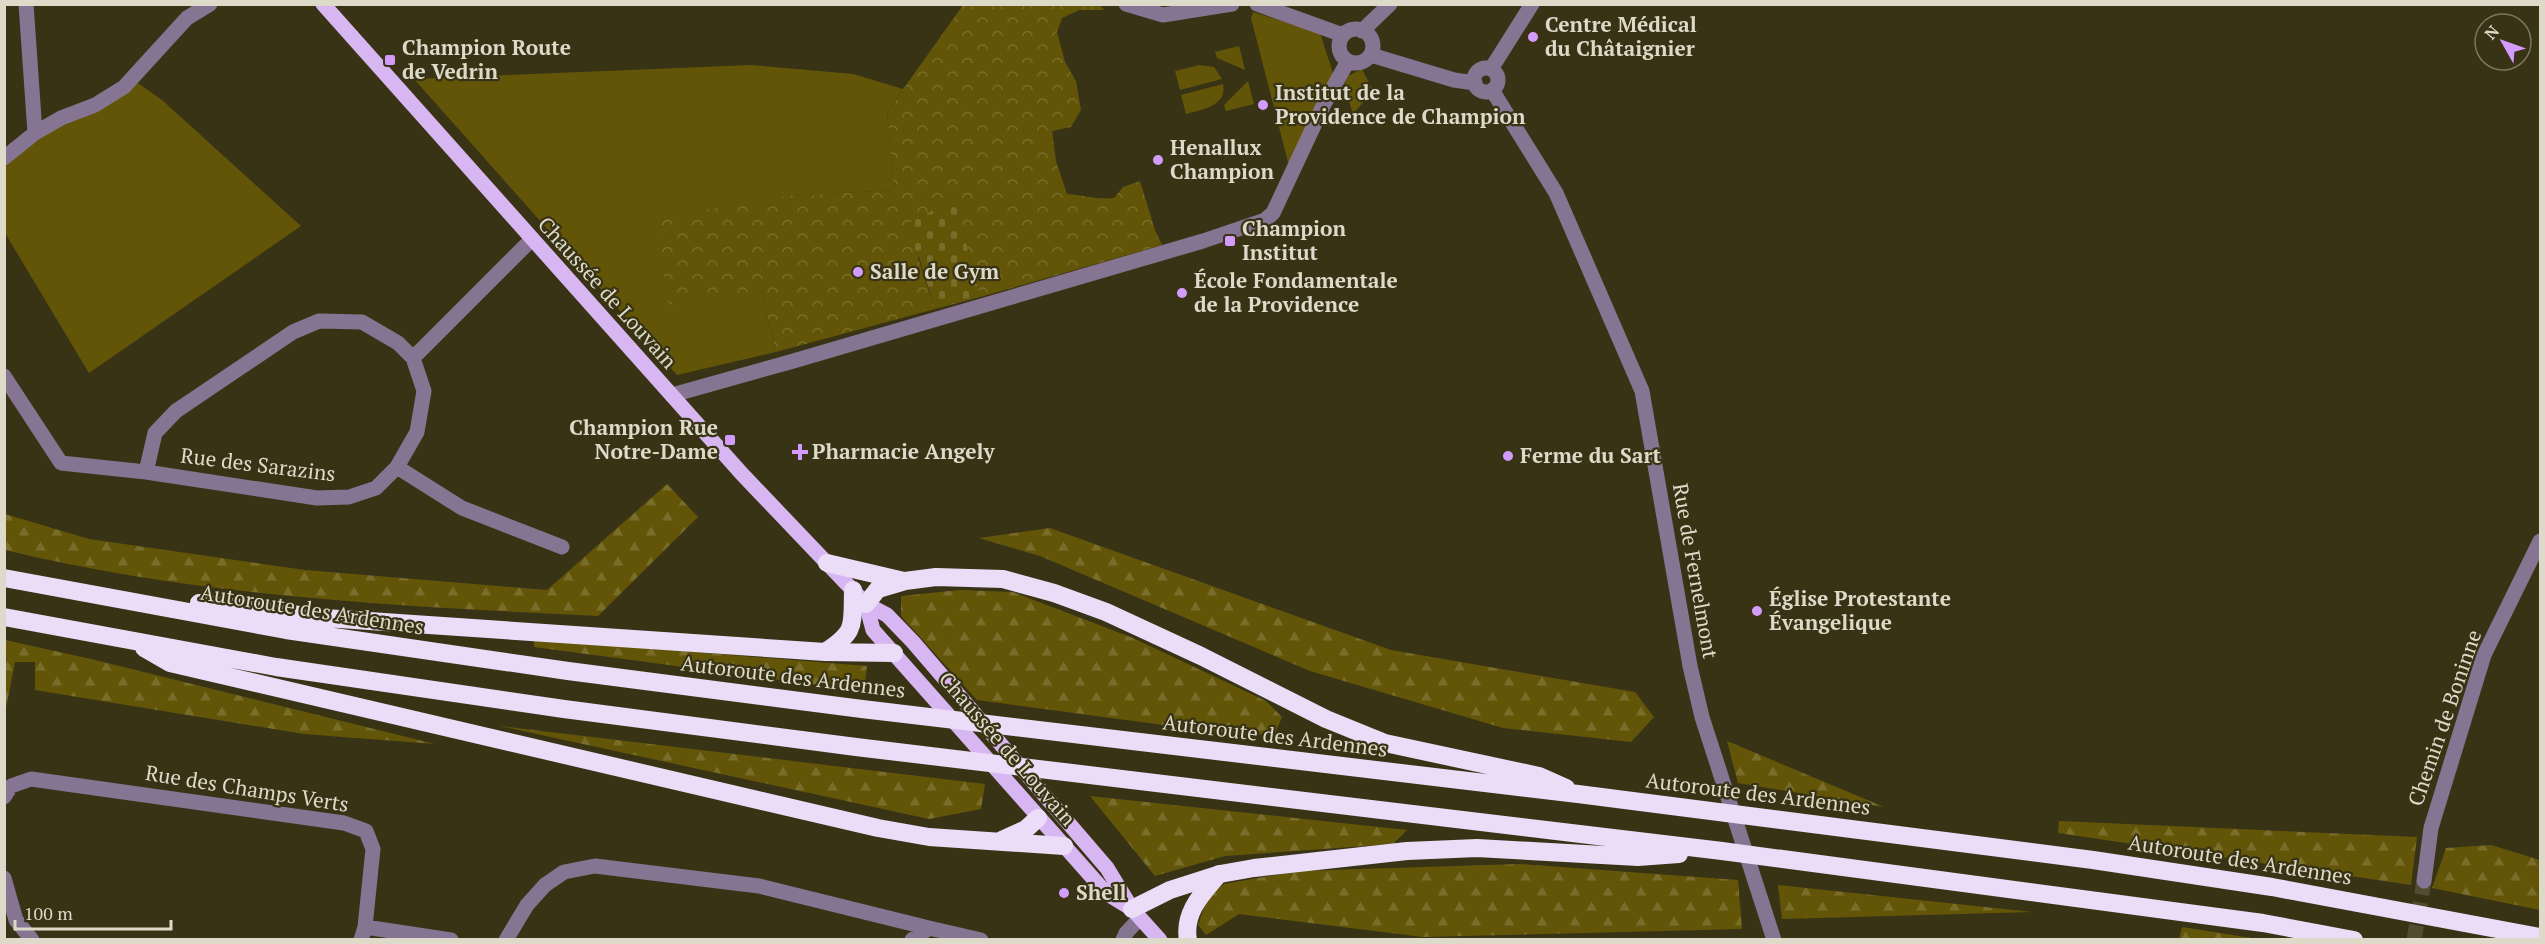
<svg xmlns="http://www.w3.org/2000/svg" width="2545" height="944" font-family="'PT Serif',serif">
<defs>
<pattern id="forest-firs" width="22" height="20" patternUnits="userSpaceOnUse" patternTransform="scale(1.5)"><rect width="22" height="20" fill="#635508"/><path d="M5 1l3.5 6h-7zM16 11l3.5 6h-7z" fill="#796d2b"/></pattern>
<pattern id="cemetery-stones" width="16" height="16" patternUnits="userSpaceOnUse" patternTransform="scale(1.5)"><rect width="16" height="16" fill="#635508"/><path d="M2 7V4a2 2 0 0 1 4 0v3zM10 15v-3a2 2 0 0 1 4 0v3z" fill="#796d2b"/></pattern>
<pattern id="park-crowns" width="20" height="18" patternUnits="userSpaceOnUse" patternTransform="scale(1.5)"><rect width="20" height="18" fill="#635508"/><path d="M2 6a3 3 0 1 1 6 0M12 15a3 3 0 1 1 6 0" fill="none" stroke="#796d2b"/></pattern>
</defs>
<rect width="100%" height="100%" fill="#393316"/>
<path fill="#635508" d="M1253,12L1320,33L1333,73L1289,166L1251,18Z
M1239,46L1245,70L1217,58L1215,52Z
M752,65L853,74L903,89L887,112L894,190L790,196L761,290L776,352L677,375L414,79Z
M1199,65L1214,67L1222,79L1180,90L1175,71Z
M1362,69L1373,91L1353,114L1344,86L1348,76Z
M132,79L162,100L301,226L89,373L5,233V158Z
M1248,81L1254,104L1226,111L1224,105Z
M1223,84C1228,106 1201,110 1186,114L1181,95Z"/>
<path fill="url(#forest-firs)" d="M667,484L698,517L598,616C399,606 198,597 5,550V514L89,539L305,570L547,590Z
M1050,528L1391,650L1635,692L1654,717L1631,742L1503,728L1310,671L1040,556L979,538Z
M959,590L1013,592L1133,638L1266,701L1282,717L1275,734L1238,735L977,700L901,616V596Z
M534,639L867,666L864,691L534,647Z
M5,640L91,659L435,744L304,734L35,690V662H15L5,713Z
M500,726L985,784L981,809L929,819Z
M1727,741L1884,807L1738,783Z
M1090,796L1407,830L1393,844L1225,856L1155,876Z
M2059,821L2417,837L2411,885L2058,833Z
M2491,845L2540,860V910L2432,888L2446,848Z
M1519,864L1738,880L1742,929L1423,937L1239,914L1206,935L1198,925L1208,896L1224,884L1298,871Z
M1778,885L2032,912L1782,919Z
M2182,927L2258,939H2179Z"/>
<path fill="url(#cemetery-stones)" d="M955,198L980,297L935,309L919,257H914L907,224Z"/>
<path fill="url(#park-crowns)" d="M963,5H1100L1104,10H1079L1062,18L1057,32L1065,62L1076,81L1081,110L1071,127L1052,131L1056,161L1067,194C1083,195 1097,200 1114,198L1123,187L1140,181L1155,230L1162,245L980,297L955,199L907,224L935,309L776,352L761,290L669,305L654,218L789,196L894,190L887,112Z"/>
<g fill="none" stroke-linecap="round" stroke-linejoin="round">
<path stroke="#524c31" stroke-width="15" stroke-dasharray="15 8" stroke-linecap="butt" d="M2414,940L2424,881"/>
<path stroke="#857592" stroke-width="15" d="M26,4L35,133
M1126,4L1163,15L1232,4
M1257,4L1343,35
M1339 46a17 17 0 1 1 34 0a17 17 0 1 1-34 0Z
M1362,31L1390,4
M1371,55L1454,80L1475,83
M1474 80a12 12 0 1 1 24 0a12 12 0 1 1-24 0Z
M1491,69L1532,4
M1492,90L1556,193L1642,391L1690,666L1702,717L1774,940
M4,158L35,133L61,118L95,105L124,87L187,18L210,4
M413,358L531,240
M4,376L61,463L146,472L317,498L349,497L376,488L397,467L417,432L424,391L413,358L398,343L362,322L319,321L293,332L176,411L155,433L146,472
M672,395L790,362L1203,241L1265,220L1273,213L1324,104L1348,61
M397,467L462,508L562,547
M4,797L11,786L31,779L344,823L366,831L373,849L365,927L361,940
M4,878L16,920L32,940
M2424,881L2431,828L2484,655L2540,541
M365,927L451,940
M506,940L527,905L545,885L564,872L595,866L759,886L929,928
M912,940L929,928L981,940
M1123,940L1126,933L1140,918"/>
<path stroke="#d8b6f2" stroke-width="15" d="M323,4L742,474L866,604L887,615L913,642L1107,868L1132,909L1160,940
M866,604L873,630L1106,893L1129,907"/>
<path stroke="#ebdcf8" stroke-width="18" d="M827,563L904,581
M4,578L286,630L568,671L862,709L1578,794L2093,860L2272,887L2540,937
M199,603L325,618L825,652L894,653
M866,604L878,589L905,581L936,577L1003,579L1054,593L1106,612L1201,656L1326,719L1385,743L1539,776L1566,788
M4,617L276,667L564,709L856,747L1722,851L2263,923L2354,940
M144,648L170,663L878,828L929,837L1064,846
M825,652C857,631 852,626 853,590
M1002,840L1026,829L1038,818
M1132,909L1170,890L1220,874L1254,868L1407,851L1477,848L1638,857L1679,854
M1188,940C1183,912 1203,893 1219,874"/>
</g>
<g fill="#d39cfc" stroke="#393316" stroke-width="2">
<circle cx="1533" cy="37" r="6"/>
<rect x="384" y="54" width="12" height="12" rx="3"/>
<circle cx="1263" cy="105" r="6"/>
<circle cx="1158" cy="160" r="6"/>
<rect x="1224" y="235" width="12" height="12" rx="3"/>
<circle cx="858" cy="272" r="6"/>
<circle cx="1182" cy="293" r="6"/>
<rect x="724" y="434" width="12" height="12" rx="3"/>
<path d="M797 443h6v6h6v6h-6v6h-6v-6h-6v-6h6z"/>
<circle cx="1508" cy="456" r="6"/>
<circle cx="1757" cy="611" r="6"/>
<circle cx="1064" cy="893" r="6"/>
</g>
<g text-anchor="middle" stroke-width="4.5" stroke-linejoin="round" paint-order="stroke">
<g font-size="21" font-weight="bold" fill="#dddac9" stroke="#393316" text-anchor="start">
<text x="1545" y="32">Centre Médical<tspan x="1545" dy="24">du Châtaignier</tspan></text>
<text x="402" y="55">Champion Route<tspan x="402" dy="24">de Vedrin</tspan></text>
<text x="1275" y="100">Institut de la<tspan x="1275" dy="24">Providence de Champion</tspan></text>
<text x="1170" y="155">Henallux<tspan x="1170" dy="24">Champion</tspan></text>
<text x="1242" y="236">Champion<tspan x="1242" dy="24">Institut</tspan></text>
<text x="870" y="279">Salle de Gym</text>
<text x="1194" y="288">École Fondamentale<tspan x="1194" dy="24">de la Providence</tspan></text>
<text x="718" y="435" text-anchor="end">Champion Rue<tspan x="718" dy="24">Notre-Dame</tspan></text>
<text x="812" y="459">Pharmacie Angely</text>
<text x="1520" y="463">Ferme du Sart</text>
<text x="1769" y="606">Église Protestante<tspan x="1769" dy="24">Évangelique</tspan></text>
<text x="1076" y="900">Shell</text>
</g>
<g font-size="21" fill="#dddac9" stroke="#393316">
<text transform="translate(607 293) rotate(48)" y="7">Chaussée de Louvain</text>
<text transform="translate(258 465) rotate(7)" y="7">Rue des Sarazins</text>
<text transform="translate(1695 571) rotate(80)" y="7">Rue de Fernelmont</text>
<text transform="translate(312 610) rotate(9)" y="7">Autoroute des Ardennes</text>
<text transform="translate(793 677) rotate(7)" y="7">Autoroute des Ardennes</text>
<text transform="translate(2445 718) rotate(-71)" y="7">Chemin de Boninne</text>
<text transform="translate(1275 736) rotate(7)" y="7">Autoroute des Ardennes</text>
<text transform="translate(1007 749) rotate(49)" y="7">Chaussée de Louvain</text>
<text transform="translate(247 789) rotate(9)" y="7">Rue des Champs Verts</text>
<text transform="translate(1758 794) rotate(7)" y="7">Autoroute des Ardennes</text>
<text transform="translate(2240 860) rotate(9)" y="7">Autoroute des Ardennes</text>
</g>
</g>
<rect width="2545" height="944" fill="none" stroke="#dddac9" stroke-width="12"/>
<g transform="translate(2503 42) rotate(310)"><circle r="28" fill="#393316" stroke="#7b765e" stroke-width="1.5"/>
<path d="M0-4.5L10 22L0 15L-10 22Z" fill="#d39cfc"/>
<text y="-9" font-size="16" font-weight="bold" text-anchor="middle" fill="#dddac9">N</text>
</g>
<path d="M15 920v9h156v-9" fill="none" stroke="#dddac9" stroke-width="3"/>
<text x="24" y="920" font-size="18" fill="#dddac9" stroke="#393316" stroke-width="4.5" paint-order="stroke">100 m</text>
</svg>
